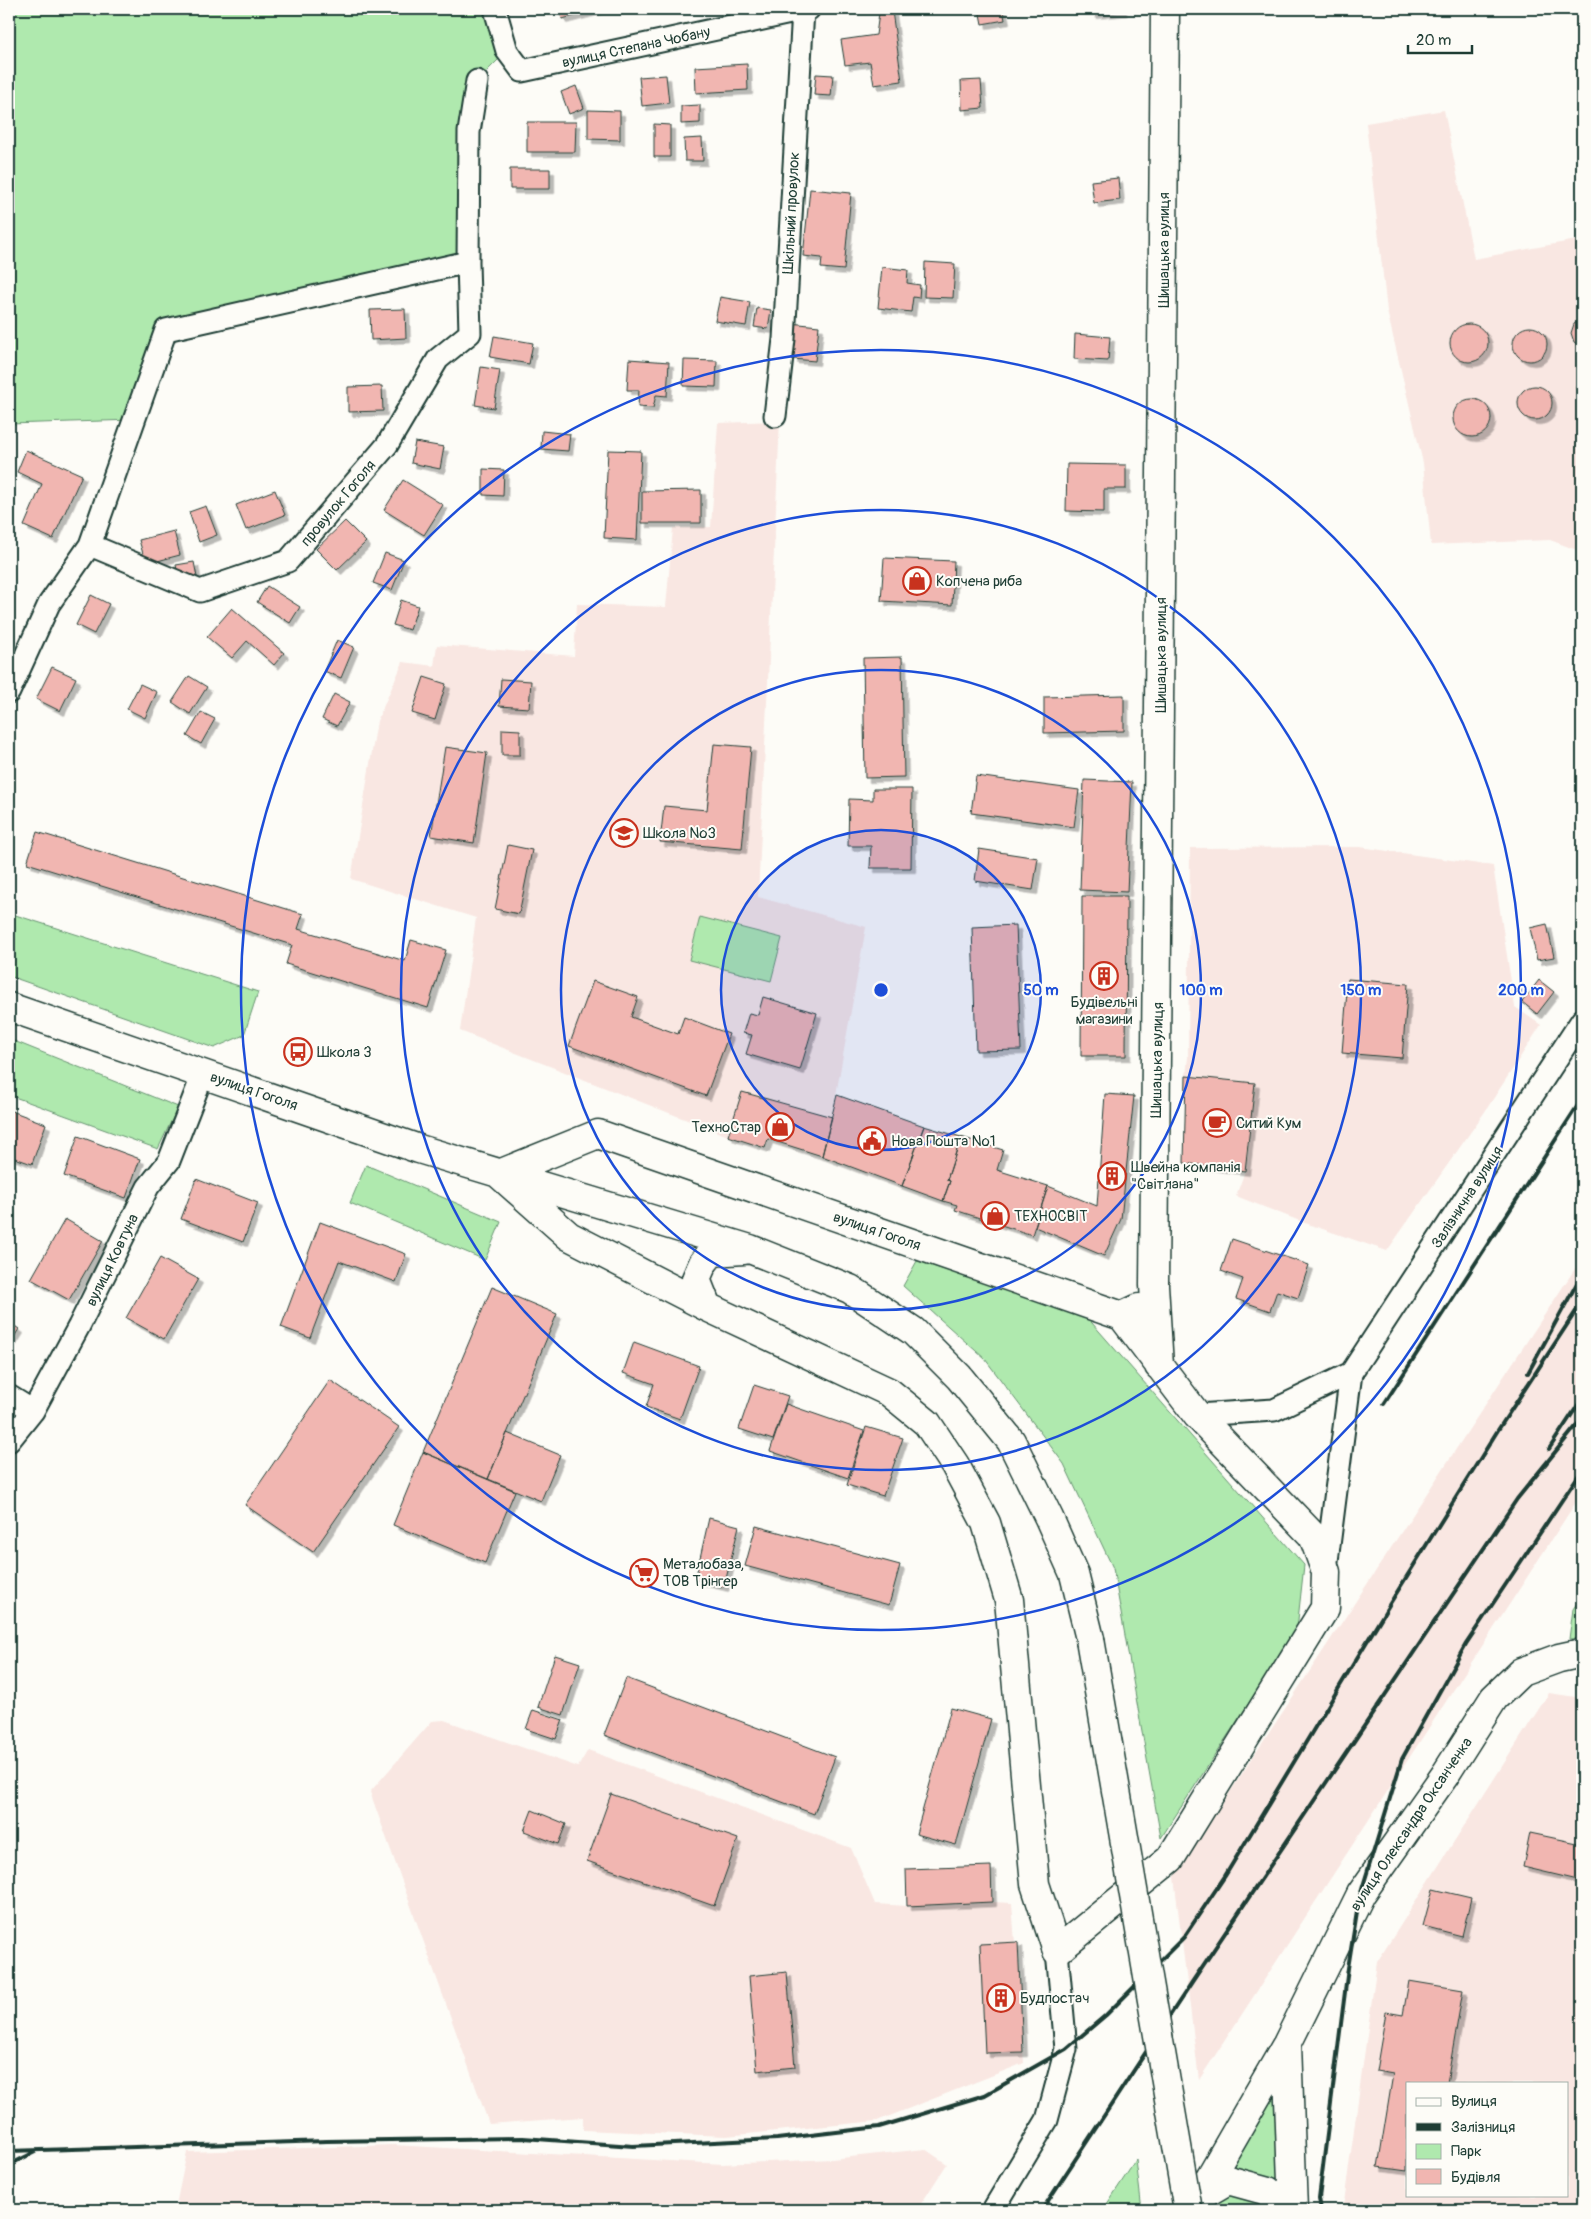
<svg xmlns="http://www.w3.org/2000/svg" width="1591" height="2219" font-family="Pangolin,sans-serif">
<defs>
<filter id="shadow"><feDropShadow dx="4.5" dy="4.5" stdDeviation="0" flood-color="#0004"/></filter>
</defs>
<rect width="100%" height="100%" fill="#fdfcf7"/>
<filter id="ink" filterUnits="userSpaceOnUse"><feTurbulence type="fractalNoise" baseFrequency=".02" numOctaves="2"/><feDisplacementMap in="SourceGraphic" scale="10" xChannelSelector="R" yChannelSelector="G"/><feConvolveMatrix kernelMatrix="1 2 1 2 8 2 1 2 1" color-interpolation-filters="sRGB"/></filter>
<g filter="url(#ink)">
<path fill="#f9e7e2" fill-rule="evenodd" d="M1444,110L1474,259L1582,239V552L1550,540L1431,545L1423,463L1387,311L1366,123Z
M780,421L758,897L866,927L832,1117L742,1092L728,1136L460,1031L476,918L351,879L377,721L403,662L434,666L437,645L574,656L577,604L666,607L673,528L711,527L718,423Z
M1360,847L1493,866L1515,1007L1541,1025L1484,1113L1387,1251L1305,1223L1236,1196L1245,1171L1255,1083L1186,1076L1188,1057L1190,848Z
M1582,1258V1493L1199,2080L1174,1877Z
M1549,1693L1582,1698V2210H1343L1377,1962ZM1407,2083H1567V2195H1407Z
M444,1720L578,1767L588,1750L851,1848L875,1904L907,1906L992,1902L1012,1903L1024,2063L877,2121L726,2136L583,2130V2117L489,2124L370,1792L432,1721Z
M393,2145L722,2164L832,2159L925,2149L947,2164L917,2210H175L187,2152Z"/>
<path fill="#afe9ae" stroke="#679371" d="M9,9H499L507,51L477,81L468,262L167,330L133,420L9,424Z
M9,913L258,992L244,1035L214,1048L9,976Z
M700,917L782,938L771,981L689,960Z
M9,1039L178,1107L158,1149L9,1095Z
M366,1165L501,1222L485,1260L350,1203Z
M917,1261L1085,1315L1304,1565L1297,1629L1161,1838L1113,1568L1064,1464L985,1359L903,1286Z
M1582,1596V1638L1569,1639L1573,1609Z
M1287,2044L1293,2210H1191Z
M1136,2160L1142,2210H1103Z"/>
<path fill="#f1b6b1" stroke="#1f3d34" filter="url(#shadow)" d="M559,9H600L562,19Z
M979,9H1003L1005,20L982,24Z
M1091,9H1122L1123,11L1092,14Z
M892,11L902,81L874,85L870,62L845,65L841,40L876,35L879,13Z
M747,64L748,90L696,93L695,67Z
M816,74L833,75L831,96L814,95Z
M666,75L669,103L642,106L639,77Z
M981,80L983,108L962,110L961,81Z
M576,86L584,108L569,114L561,92Z
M700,105V123L681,124V106Z
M588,110L620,111V140L588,139Z
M527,122H576L575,152H527Z
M654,124L670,125V157H654Z
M702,138L703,161H685L684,139Z
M510,169H550V189H510Z
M1118,178L1120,200L1094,203L1091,181Z
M810,189L851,193L844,270L821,268L822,258L803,256Z
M925,262L955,264L953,298L924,297Z
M882,267L908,270L907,283L920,285L919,298L913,297L911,312L878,308Z
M720,297L750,302L746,326L715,321Z
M757,308L771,310L768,329L754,327Z
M405,309L406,338L371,340L370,310Z
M1582,319V347L1574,342L1571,333L1574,324Z
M790,323L819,326L815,361L793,359L795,349L787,348Z
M1450 343a19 19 0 1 1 38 0a19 19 0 1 1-38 0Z
M1513 344a17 17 0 1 1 34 0a17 17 0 1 1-34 0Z
M1075,334L1110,337L1108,361L1074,359Z
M494,336L533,343L529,364L490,357Z
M629,359L669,362L667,396L656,395L653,408L638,407L639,390H627Z
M684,360L717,361L716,387L683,386Z
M481,367L500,370L494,408L475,405Z
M1582,376V402L1577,393L1576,387Z
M382,386L383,411L348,412V387Z
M1518 403a17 17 0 1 1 34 0a17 17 0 1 1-34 0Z
M1453 418a19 19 0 1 1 38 0a19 19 0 1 1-38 0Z
M542,431L570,434L568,451L541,449Z
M415,442L444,447L440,469L411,463Z
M26,450L82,475L53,539L24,526L42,484L17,472Z
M608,450L641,451L637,540L604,538Z
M1067,464L1126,465V489H1104V512L1066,511Z
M483,469L504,470L503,496L483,495Z
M403,480L443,505L424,535L384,510Z
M275,490L285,515L246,530L236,505Z
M701,490V523H642V491Z
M206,506L217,535L199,542L189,512Z
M345,521L366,542L337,570L316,549Z
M174,531L180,555L146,564L139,540Z
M385,553L404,560L392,590L373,583Z
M884,558L954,561L952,605L881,601Z
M194,562L197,577L179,580L176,565Z
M267,586L300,607L290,623L257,602Z
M91,595L109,604L94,634L76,625Z
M401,600L418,606L410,630L393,625Z
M232,608L284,653L274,665L247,641L232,658L207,637Z
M337,640L354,647L341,678L324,671Z
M902,657L904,777L865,778L863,658Z
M52,667L76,678L60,711L36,699Z
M189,676L207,687L190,714L172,702Z
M424,677L446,684L435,720L412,713Z
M501,679L531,681L529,708L499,706Z
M140,684L157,692L145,718L127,709Z
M334,694L350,702L337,726L322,719Z
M1124,695V731L1044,733V697Z
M201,712L215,719L201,744L187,736Z
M502,729L520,730V755H502Z
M714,744L751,747L742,849L660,842L664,806L707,810Z
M445,747L487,753L474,843L431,836Z
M976,776L1079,790L1074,827L971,813Z
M1084,780L1132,782L1127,892L1080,890Z
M873,789H912L911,868H870L871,846H848L849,799L873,800Z
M37,832L303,914L298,929L405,961L411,940L446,950L428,1008L286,964L292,945L27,863Z
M508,845L532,850L519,914L495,909Z
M979,849L1038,858L1033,890L975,881Z
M1082,896H1127L1126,1056H1081Z
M1547,924L1554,957L1537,960L1530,928Z
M1016,925L1021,1050L976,1051L972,927Z
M1348,979L1408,984L1402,1058L1342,1053Z
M1539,980L1554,992L1537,1014L1522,1002Z
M593,981L638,997L631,1017L678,1034L684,1017L729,1034L706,1096L569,1046Z
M763,997L817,1013L800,1070L746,1054L752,1035L743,1033L749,1013L758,1015Z
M1186,1076L1255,1083L1245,1171L1184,1163Z
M742,1092L832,1117L822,1156L768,1139L765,1148L728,1136Z
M1105,1094L1134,1096L1121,1219L1104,1256L1035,1227L1048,1186L1097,1206Z
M837,1095L924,1126L902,1186L822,1156Z
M9,1110L46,1124L32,1164L9,1156Z
M924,1126L961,1137L947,1180L950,1181L943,1201L902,1186Z
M78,1136L140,1159L126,1198L64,1176Z
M961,1137L1003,1150L997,1170L1048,1186L1032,1235L955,1210L957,1205L943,1201L950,1181L947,1180Z
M196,1179L258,1203L243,1242L181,1219Z
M65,1219L103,1241L69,1300L31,1279Z
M320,1222L406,1254L396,1282L339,1261L310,1338L281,1327Z
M1232,1239L1309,1265L1298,1298L1277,1291L1270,1311L1236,1299L1243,1279L1221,1271Z
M160,1258L198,1279L164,1339L126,1318Z
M492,1287L557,1314L488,1479L423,1452Z
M9,1322L19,1329L9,1345Z
M634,1342L699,1366L680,1419L646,1407L654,1384L623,1373Z
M330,1380L399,1427L313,1552L245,1505Z
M754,1385L788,1396L773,1440L739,1429Z
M786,1404L864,1431L848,1478L770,1451Z
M866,1427L903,1438L883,1496L847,1485Z
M507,1433L560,1455L541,1501L488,1479Z
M423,1452L515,1491L485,1563L393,1525Z
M709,1518L739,1526L724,1587L695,1580Z
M756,1526L900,1565L889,1605L745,1566Z
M555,1655L580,1663L563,1715L538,1707Z
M626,1678L835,1757L814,1814L604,1735Z
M951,1708L991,1719L956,1845L916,1834Z
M533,1710L563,1720L556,1739L526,1729Z
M611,1794L738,1839L714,1906L587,1861Z
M532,1810L566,1824L558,1844L524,1831Z
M1530,1833L1582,1844V1881L1523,1867Z
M991,1866L992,1902L907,1906L906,1869Z
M1433,1889L1471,1898L1462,1936L1423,1926Z
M1018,1942L1023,2052L985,2053L980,1944Z
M787,1972L795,2067L757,2071L749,1976Z
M1409,1981L1463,1990L1447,2083H1407V2171L1378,2167L1393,2074L1376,2071L1386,2012L1403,2015Z
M1582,2150V2210H1577Z"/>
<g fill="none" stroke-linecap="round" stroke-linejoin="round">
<defs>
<path id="street" d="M495,9L507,51L522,71L809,9
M775,416L784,339L803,10
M90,545L200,591L288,561L387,445L438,359L470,333L468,262L469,132L477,81
M9,692L49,604L90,545L166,330L468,262
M9,1396L33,1411
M1197,1415L1274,1410L1351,1373
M9,1441L33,1411L79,1326L148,1187L169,1161L203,1074
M1326,1569L1351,1373L1582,1020
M993,2210L1047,2120L1066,2049L1057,1951"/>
<path id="secondary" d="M9,1007L419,1149L750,1249L850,1289L913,1331L959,1377L1011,1441L1049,1518L1074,1574L1090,1639
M499,1174L569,1236L707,1307L889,1392L927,1423L955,1465L986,1523L1009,1600L1035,1884L1057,1951L1170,1859L1325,1608L1326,1572L1313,1536L1197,1415L1122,1316
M499,1174L598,1134L1122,1316L1139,1308
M707,1307L696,1279L703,1263L712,1252L744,1250
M1159,1366L1154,1285L1165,9
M1287,2044L1293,2210
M1199,2197L1228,2180L1268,2191L1281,2210
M1191,2210L1287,2044L1361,1894L1445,1775L1494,1698L1521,1672L1559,1658L1582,1653"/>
</defs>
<use href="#street" stroke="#1f3d34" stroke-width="25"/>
<use href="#secondary" stroke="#1f3d34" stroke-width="31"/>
<use href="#street" stroke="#fdfcf7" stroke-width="21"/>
<use href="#secondary" stroke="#fdfcf7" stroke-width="28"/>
<path stroke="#1f3d34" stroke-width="4" d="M1528,1373L1582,1274
M1384,1404L1582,1099
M1549,1449L1582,1399
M9,2151L327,2141L523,2138L633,2146L777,2139L879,2127L985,2095L1066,2049L1106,2015L1184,1937L1225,1876L1389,1605L1498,1430L1582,1302
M9,2165L35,2152
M1042,2210L1192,1982L1517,1499L1582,1419
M1321,2210L1319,2198L1348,1968L1359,1899L1402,1759L1466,1644L1582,1470"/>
<defs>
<path id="secondary-bridge" d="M1090,1639L1188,2210"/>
</defs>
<use href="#secondary-bridge" stroke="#1f3d34" stroke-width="31" stroke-linecap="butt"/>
<use href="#secondary-bridge" stroke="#fdfcf7" stroke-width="28"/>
</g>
</g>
<circle cx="881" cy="990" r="160" fill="#1d4ed8" fill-opacity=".12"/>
<g fill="none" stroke="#1d4ed8" stroke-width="2.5">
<circle cx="881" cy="990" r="160"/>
<circle cx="881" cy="990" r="320"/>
<circle cx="881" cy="990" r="480"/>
<circle cx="881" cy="990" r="640"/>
</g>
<defs>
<symbol id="shop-ring" viewBox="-11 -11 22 22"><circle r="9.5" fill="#fdfcf7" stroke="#c8321e" stroke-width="1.5"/><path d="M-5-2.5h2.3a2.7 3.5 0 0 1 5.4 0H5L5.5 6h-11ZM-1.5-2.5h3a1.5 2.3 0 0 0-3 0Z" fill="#c8321e"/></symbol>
<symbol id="school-ring" viewBox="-11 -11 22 22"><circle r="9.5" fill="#fdfcf7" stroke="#c8321e" stroke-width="1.5"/><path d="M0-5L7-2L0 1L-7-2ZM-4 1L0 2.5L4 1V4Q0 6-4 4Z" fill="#c8321e"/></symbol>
<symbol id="building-ring" viewBox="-11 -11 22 22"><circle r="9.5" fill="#fdfcf7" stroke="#c8321e" stroke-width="1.5"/><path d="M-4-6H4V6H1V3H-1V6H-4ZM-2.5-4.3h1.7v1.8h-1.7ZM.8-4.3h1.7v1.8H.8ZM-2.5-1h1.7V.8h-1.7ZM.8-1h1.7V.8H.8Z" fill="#c8321e"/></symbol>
<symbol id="bus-ring" viewBox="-11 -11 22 22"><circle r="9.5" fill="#fdfcf7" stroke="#c8321e" stroke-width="1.5"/><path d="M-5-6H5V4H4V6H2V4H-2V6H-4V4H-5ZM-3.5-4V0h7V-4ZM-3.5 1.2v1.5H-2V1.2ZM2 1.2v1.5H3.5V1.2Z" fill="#c8321e"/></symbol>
<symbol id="cafe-ring" viewBox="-11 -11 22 22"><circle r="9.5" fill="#fdfcf7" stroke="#c8321e" stroke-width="1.5"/><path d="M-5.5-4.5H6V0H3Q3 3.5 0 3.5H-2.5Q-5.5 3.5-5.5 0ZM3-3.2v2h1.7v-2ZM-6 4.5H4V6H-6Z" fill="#c8321e"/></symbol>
<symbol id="civic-ring" viewBox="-11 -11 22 22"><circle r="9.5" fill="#fdfcf7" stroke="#c8321e" stroke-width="1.5"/><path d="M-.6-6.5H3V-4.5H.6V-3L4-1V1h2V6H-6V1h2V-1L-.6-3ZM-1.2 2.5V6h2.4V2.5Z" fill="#c8321e"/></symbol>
<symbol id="supermarket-ring" viewBox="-11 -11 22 22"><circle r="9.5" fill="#fdfcf7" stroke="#c8321e" stroke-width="1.5"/><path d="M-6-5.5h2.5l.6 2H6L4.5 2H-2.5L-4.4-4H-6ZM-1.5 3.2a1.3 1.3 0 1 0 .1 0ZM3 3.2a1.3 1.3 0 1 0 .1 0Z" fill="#c8321e"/></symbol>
</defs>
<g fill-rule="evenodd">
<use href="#shop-ring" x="901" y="565" width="32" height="32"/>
<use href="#school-ring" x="608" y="817" width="32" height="32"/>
<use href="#building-ring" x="1088" y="960" width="32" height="32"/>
<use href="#bus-ring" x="282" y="1036" width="32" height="32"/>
<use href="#cafe-ring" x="1201" y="1107" width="32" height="32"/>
<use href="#shop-ring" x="764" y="1111" width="32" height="32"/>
<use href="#civic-ring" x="856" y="1125" width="32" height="32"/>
<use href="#building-ring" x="1096" y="1160" width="32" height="32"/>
<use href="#shop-ring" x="979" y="1200" width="32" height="32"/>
<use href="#supermarket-ring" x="628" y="1557" width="32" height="32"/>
<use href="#building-ring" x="985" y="1982" width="32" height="32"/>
</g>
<g text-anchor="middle" stroke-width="4" stroke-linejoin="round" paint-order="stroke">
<g font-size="15" fill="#1f3d34" stroke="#fdfcf7">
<text transform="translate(636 47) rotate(-12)" y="5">вулиця Степана Чобану</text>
<text transform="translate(791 213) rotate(-87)" y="5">Шкільний провулок</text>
<text transform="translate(1164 250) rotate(-90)" y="5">Шишацька вулиця</text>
<text transform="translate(338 503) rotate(-50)" y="5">провулок Гоголя</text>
<text transform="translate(1161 655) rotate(-90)" y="5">Шишацька вулиця</text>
<text transform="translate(1157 1060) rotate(-89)" y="5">Шишацька вулиця</text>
<text transform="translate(254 1091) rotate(19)" y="5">вулиця Гоголя</text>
<text transform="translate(1467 1197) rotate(-57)" y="5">Залізнична вулиця</text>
<text transform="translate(877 1231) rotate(19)" y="5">вулиця Гоголя</text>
<text transform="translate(112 1260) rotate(-64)" y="5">вулиця Ковтуна</text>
<text transform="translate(1411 1824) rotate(-56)" y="5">вулиця Олександра Оксанченка</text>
</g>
<g font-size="15" fill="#1f3d34" stroke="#fdfcf7" text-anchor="start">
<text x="936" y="586">Копчена риба</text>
<text x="643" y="838">Школа №3</text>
<text x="1104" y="1007" text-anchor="middle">Будівельні<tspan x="1104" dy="17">магазини</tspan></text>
<text x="317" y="1057">Школа 3</text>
<text x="1236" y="1128">Ситий Кум</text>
<text x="761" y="1132" text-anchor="end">ТехноСтар</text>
<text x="891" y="1146">Нова Пошта №1</text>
<text x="1131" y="1172">Швейна компанія<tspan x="1131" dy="17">"Світлана"</tspan></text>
<text x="1014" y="1221">ТЕХНОСВІТ</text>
<text x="663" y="1569">Металобаза,<tspan x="663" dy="17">ТОВ Трінгер</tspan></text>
<text x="1020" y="2003">Будпостач</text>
</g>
</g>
<circle cx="881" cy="990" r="8" fill="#1d4ed8" stroke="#fdfcf7" stroke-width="2.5"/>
<g font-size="15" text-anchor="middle" font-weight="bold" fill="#1d4ed8" stroke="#fdfcf7" stroke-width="4" stroke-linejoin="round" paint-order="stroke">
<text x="1041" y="995">50 m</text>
<text x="1201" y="995">100 m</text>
<text x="1361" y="995">150 m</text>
<text x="1521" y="995">200 m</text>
</g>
<rect width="1591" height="2219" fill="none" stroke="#fdfcf7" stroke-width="30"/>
<rect x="15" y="15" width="1561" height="2189" fill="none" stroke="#1f3d34" stroke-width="2" filter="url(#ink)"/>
<rect x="1406" y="2082" width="162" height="115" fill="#fdfcf7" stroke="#a4b0a9"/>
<rect x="1416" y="2098" width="25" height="8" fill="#fdfcf7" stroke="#a4b0a9"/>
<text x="1451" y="2106" font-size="15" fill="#1f3d34">Вулиця</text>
<rect x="1416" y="2123" width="25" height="8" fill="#1f3d34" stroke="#a4b0a9"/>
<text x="1451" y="2132" font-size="15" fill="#1f3d34">Залізниця</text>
<rect x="1416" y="2144" width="25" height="15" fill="#afe9ae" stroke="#a4b0a9"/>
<text x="1451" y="2156" font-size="15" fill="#1f3d34">Парк</text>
<rect x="1416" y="2169" width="25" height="15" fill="#f1b6b1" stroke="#a4b0a9"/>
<text x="1451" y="2182" font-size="15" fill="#1f3d34">Будівля</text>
<path d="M1408 45v8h64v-8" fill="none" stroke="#1f3d34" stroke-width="2.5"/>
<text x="1416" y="45" font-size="15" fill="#1f3d34" stroke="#fdfcf7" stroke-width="4" paint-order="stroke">20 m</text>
</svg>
